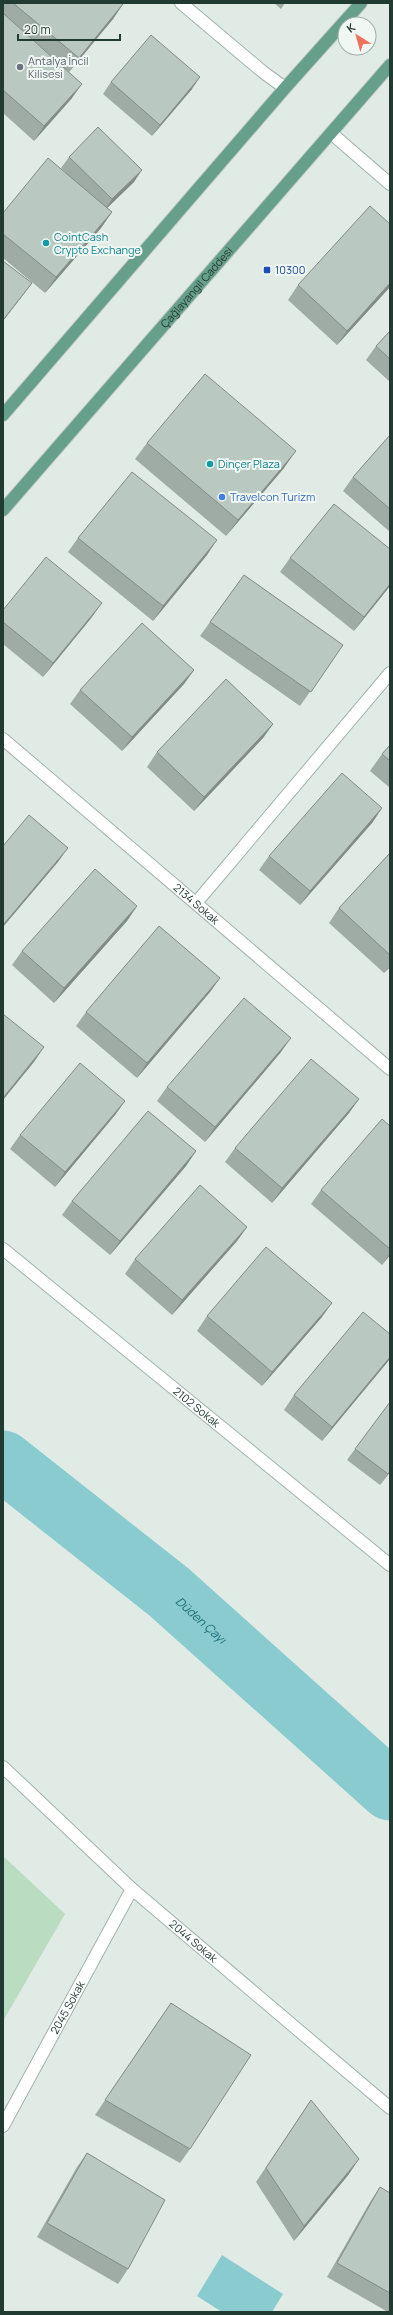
<svg xmlns="http://www.w3.org/2000/svg" width="393" height="2315" font-family="Manrope,sans-serif">
<rect width="100%" height="100%" fill="#e0ebe5"/>
<path fill="#badcc0" d="M3,1856L65,1914L3,2021Z"/>
<path fill="#89cbcf" d="M222,2255L283,2294L272,2312H222L197,2296Z"/>
<g fill="none" stroke-linecap="round" stroke-linejoin="round">
<path stroke="#89cbcf" stroke-width="61" id="s1" d="M3,1461L169,1592L390,1790"/>
<defs>
<g id="minor">
<path d="M181,3L263,72L285,88"/>
<path d="M331,133L390,184"/>
<path id="s2" d="M3,739L390,1069"/>
<path d="M196,903L390,673"/>
<path id="s3" d="M3,1249L390,1565"/>
<path id="s4" d="M3,1767L132,1889L390,2108"/>
<path id="s5" d="M3,2126L132,1889"/>
</g>
<g id="major">
<path d="M3,415L285,88L361,3"/>
<path id="s6" d="M3,510L390,65"/>
</g>
</defs>
<use href="#minor" stroke="#a3b3ac" stroke-width="14"/>
<use href="#major" stroke="#c1c8c6" stroke-width="14"/>
<use href="#minor" stroke="#fff" stroke-width="12"/>
<use href="#major" stroke="#669f8b" stroke-width="12"/>
</g>
<path fill="#9faca6" d="M3,3H121L123,4L113,19L69,72L72,98L34,141L3,113Z
M274,3H285L281,9Z
M111,82L192,89L152,136L103,94Z
M69,157L134,182L107,208L112,212L101,228L45,293L3,258V213L69,176L61,168Z
M390,224V287L337,345L288,300L298,285Z
M390,331V382L366,360L376,346Z
M390,435V532L343,491L353,477Z
M147,443L284,468L226,536L135,459Z
M78,538L207,555L153,621L68,552Z
M290,558L390,586L354,631L280,572Z
M244,575L343,645L300,706L200,636Z
M3,610L92,617L43,677L3,644Z
M194,670L184,684L122,751L70,704L80,690Z
M273,724L263,738L194,811L147,767L157,752Z
M390,745V788L370,771L382,754Z
M382,808L372,823L300,905L259,870L269,856Z
M390,853V967L384,973L329,923L339,908Z
M137,906L127,921L54,1003L12,965L22,951Z
M220,978L210,992L137,1078L76,1026L86,1012Z
M281,1052L205,1142L157,1101L167,1087Z
M359,1099L349,1113L272,1203L225,1162L235,1148Z
M125,1101L115,1115L55,1187L10,1149L20,1135Z
M390,1126V1255L382,1265L311,1204L321,1190Z
M196,1151L186,1166L110,1255L62,1215L72,1201Z
M247,1227L237,1241L172,1315L125,1274L135,1259Z
M207,1316L322,1317L262,1386L197,1331Z
M390,1359L322,1441L284,1410L294,1395Z
M355,1449L390,1472L380,1485L347,1460Z
M171,2003L190,2149L180,2163L95,2115Z
M311,2100L349,2174L294,2241L256,2182Z
M87,2153L128,2269L118,2284L37,2237L77,2167Z
M380,2187L390,2193V2312H388L327,2277L370,2202Z"/>
<path fill="#828c87" d="M123,4L113,19L69,72L79,58Z
M200,77L192,89L152,136L160,125Z
M82,84L72,98L34,141L44,126Z
M142,170L134,182L104,211L112,199Z
M112,212L101,228L45,293L56,277Z
M32,283L24,294L3,321V320Z
M390,283V287L337,345L347,331Z
M296,451L284,468L226,536L238,520Z
M217,540L207,555L153,621L163,606Z
M390,584V586L354,631L364,617Z
M102,603L92,617L43,677L53,663Z
M194,670L184,684L122,751L132,737Z
M273,724L263,738L194,811L204,797Z
M382,808L372,823L300,905L310,891Z
M68,848L58,862L3,927V925Z
M137,906L127,921L54,1003L64,988Z
M390,966V967L384,973Z
M220,978L210,992L137,1078L147,1063Z
M291,1038L281,1052L205,1142L215,1127Z
M44,1047L34,1062L3,1100V1098Z
M359,1099L349,1113L272,1203L282,1188Z
M125,1101L115,1115L55,1187L65,1172Z
M196,1151L186,1166L110,1255L120,1241Z
M247,1227L237,1241L172,1315L182,1300Z
M390,1253V1255L382,1265Z
M332,1303L322,1317L262,1386L272,1372Z
M390,1357V1359L322,1441L332,1427Z
M390,1471V1472L380,1485Z
M359,2159L349,2174L294,2241L304,2226Z"/>
<path fill="#b9c8c1" stroke="#828c87" d="M13,3H121L123,4L79,58Z
M4,14L82,84L44,126L3,90V15Z
M151,35L200,77L160,125L111,82Z
M98,127L142,170L112,199L69,157Z
M48,158L112,212L56,277L3,234V213Z
M370,206L390,224V283L347,331L298,285Z
M3,261L32,283L3,320Z
M390,331V359L376,346Z
M205,374L296,451L238,520L147,443Z
M390,435V509L353,477Z
M132,472L217,540L163,606L78,538Z
M334,504L390,549V584L364,617L290,558Z
M46,557L102,603L53,663L3,622V610Z
M244,575L343,645L311,692L210,622Z
M142,623L194,670L132,737L80,690Z
M226,679L273,724L204,797L157,752Z
M390,745V761L382,754Z
M342,773L382,808L310,891L269,856Z
M29,815L68,848L3,925V846Z
M390,853V955L339,908Z
M95,869L137,906L64,988L22,951Z
M159,926L220,978L147,1063L86,1012Z
M244,998L291,1038L215,1127L167,1087Z
M3,1014L44,1047L3,1098Z
M311,1059L359,1099L282,1188L235,1148Z
M80,1063L125,1101L65,1172L20,1135Z
M148,1111L196,1151L120,1241L72,1201Z
M382,1119L390,1126V1249L321,1190Z
M200,1185L247,1227L182,1300L135,1259Z
M266,1247L332,1303L272,1372L207,1316Z
M363,1312L390,1334V1357L332,1427L294,1395Z
M390,1402V1471L388,1474L355,1449Z
M171,2003L251,2055L190,2149L105,2100Z
M311,2100L359,2159L304,2226L266,2168Z
M87,2153L165,2200L128,2269L47,2223Z
M380,2187L390,2193V2293L337,2263Z"/>
<circle fill="#6b7280" stroke="#f1f8f3" stroke-width="1.5" cx="20" cy="67" r="4"/>
<g fill="#0f9aa8" stroke="#f1f8f3" stroke-width="1.5">
<circle cx="46" cy="243" r="4"/>
<circle cx="210" cy="464" r="4"/>
</g>
<rect fill="#1a4fb4" stroke="#f1f8f3" stroke-width="1.5" x="263" y="266" width="8" height="8" rx="2"/>
<circle fill="#3f7fe0" stroke="#f1f8f3" stroke-width="1.5" cx="222" cy="497" r="4"/>
<g text-anchor="middle" stroke-width="4" stroke-linejoin="round" paint-order="stroke">
<g font-size="11" fill="#5b616d" stroke="#f1f8f3" text-anchor="start">
<text x="28" y="65">Antalya İncil<tspan x="28" dy="13">Kilisesi</tspan></text>
</g>
<g font-size="11" fill="#0d838f" stroke="#f1f8f3" text-anchor="start">
<text x="54" y="241">CointCash<tspan x="54" dy="13">Crypto Exchange</tspan></text>
<text x="218" y="468">Dinçer Plaza</text>
</g>
<g font-size="11" fill="#164399" stroke="#f1f8f3" text-anchor="start">
<text x="275" y="274">10300</text>
</g>
<g font-size="11" fill="#213b32" stroke="#f1f8f3">
<text dy="4" stroke="none"><textPath href="#s6" startOffset="295">Çağlayangil Caddesi</textPath></text>
<text dy="4" stroke="none"><textPath href="#s2" startOffset="254">2134 Sokak</textPath></text>
<text dy="4" stroke="none"><textPath href="#s3" startOffset="250">2102 Sokak</textPath></text>
<text dy="4" stroke="none"><textPath href="#s4" startOffset="258">2044 Sokak</textPath></text>
<text dy="4" stroke="none"><textPath href="#s5" startOffset="135">2045 Sokak</textPath></text>
</g>
<g font-size="11" fill="#366cbe" stroke="#f1f8f3" text-anchor="start">
<text x="230" y="501">Travelcon Turizm</text>
</g>
<g font-size="12" font-style="italic" fill="#1d6f75" stroke="#f1f8f3">
<text dy="4" stroke="none"><textPath href="#s1" startOffset="254">Düden Çayı</textPath></text>
</g>
</g>
<rect width="393" height="2315" fill="none" stroke="#213b32" stroke-width="8"/>
<g transform="translate(357 36) rotate(323)"><circle r="19" fill="#f1f8f3" stroke="#9eaca6"/>
<path d="M0-3L7 15L0 10L-7 15Z" fill="#ef715b"/>
<text y="-6" font-size="11" font-weight="bold" text-anchor="middle" fill="#213b32">K</text>
</g>
<path d="M18 34v6h102v-6" fill="none" stroke="#213b32" stroke-width="2"/>
<text x="24" y="34" font-size="12" fill="#213b32" stroke="#f1f8f3" stroke-width="3" paint-order="stroke">20 m</text>
</svg>
